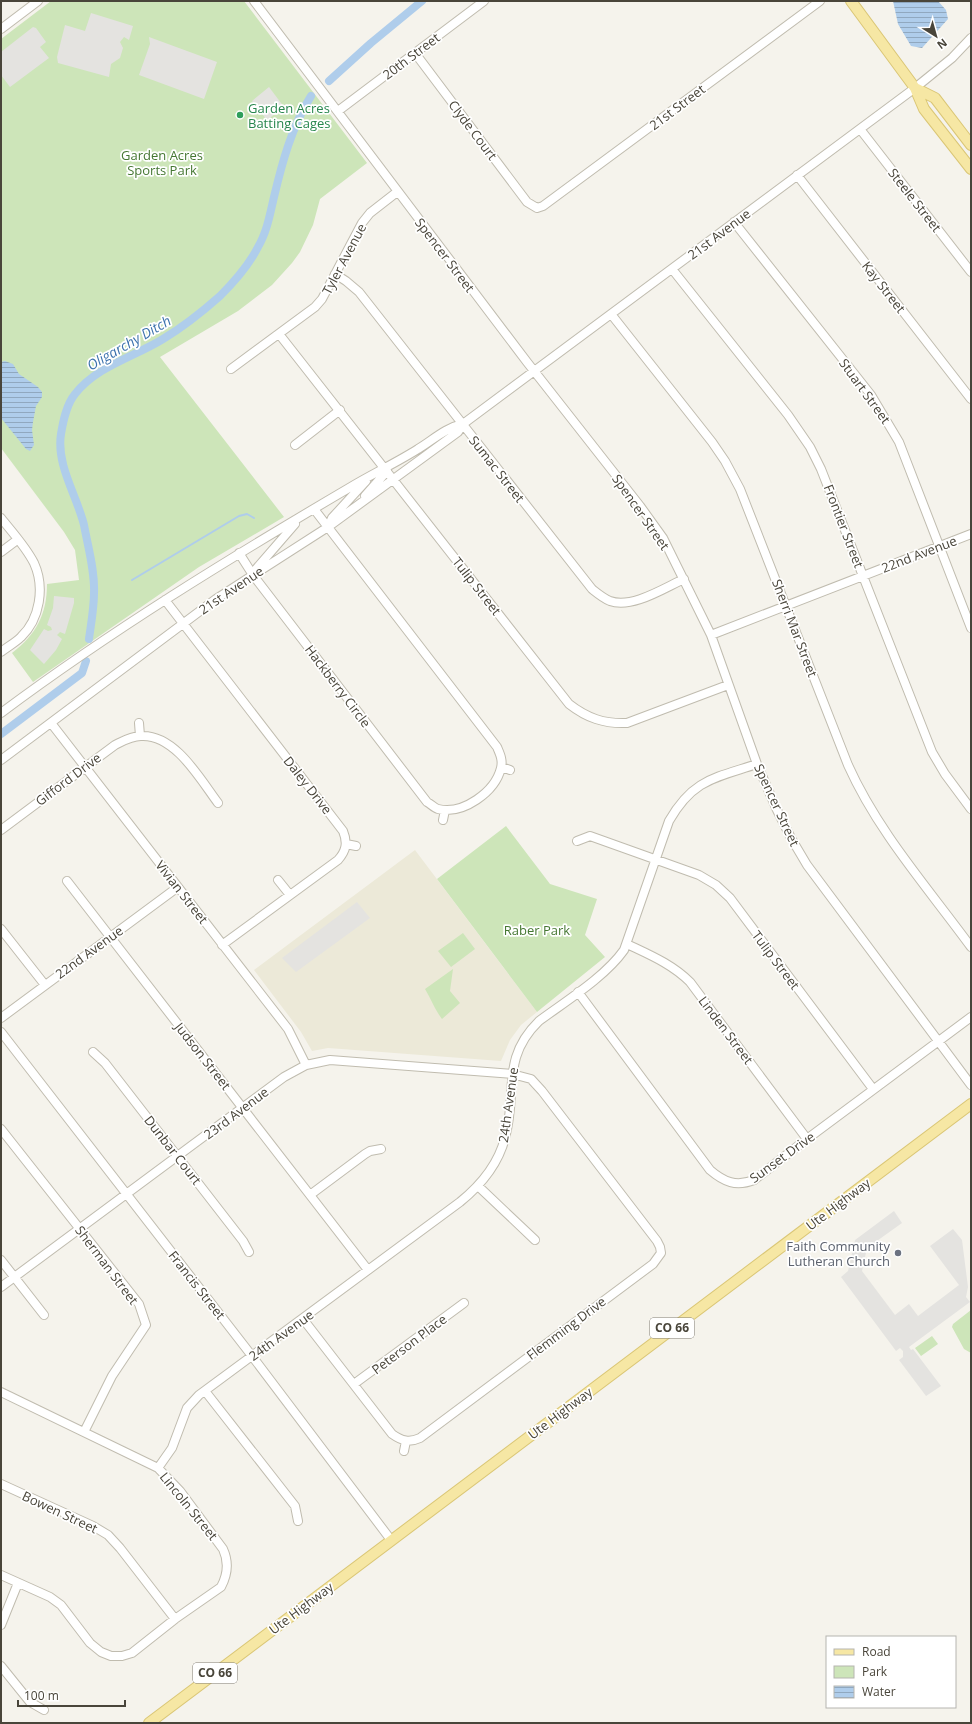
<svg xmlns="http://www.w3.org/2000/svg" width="972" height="1724" font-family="'Open Sans',sans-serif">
<defs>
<pattern id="water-rules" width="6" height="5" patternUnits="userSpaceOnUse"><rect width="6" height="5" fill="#afcdeb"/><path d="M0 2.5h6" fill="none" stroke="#90a8bf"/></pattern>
</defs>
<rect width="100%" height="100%" fill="#f5f3ec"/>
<path fill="#ece9d8" d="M415,850L537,1012L521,1025L510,1040L501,1061L328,1048L312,1051L301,1032L254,970Z"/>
<path fill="#cde5b9" d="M51,1H244L367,163L320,199L313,225L300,252L292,263L272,285L238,311L160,357L284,517L199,567L33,682L12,653C36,635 47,614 47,584L79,580L75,550L64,532L1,448V39Z
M506,826L550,884L597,899L585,935L605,957L537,1012L437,879Z
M463,933L475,949L451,967L438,951Z
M453,969L450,991L460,1003L442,1019C435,1010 431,999 425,989Z
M971,1310V1353L964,1349L952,1327L953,1324Z
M932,1336L938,1344L921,1356L915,1348Z"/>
<path fill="#e4e3e0" d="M91,13L133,26L129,40L124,37L120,42L123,48L120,58L111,64L109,77L58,63L57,57L65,25L85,31Z
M33,27L36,28L46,42L40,47L49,58L10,87L1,75V52Z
M149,37L217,62L204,99L139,75L150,44Z
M269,87L284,107L267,120L252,101Z
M54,596L74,598V603L65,634L60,632L57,635L62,639L56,650L44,664L30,650L44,629L48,631L52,630L51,627L47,625L53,608Z
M357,902L370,918L296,972L282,958Z
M894,1211L902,1223L867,1248L862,1271L895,1315L909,1304L918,1316L959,1285L930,1246L953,1229L962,1240L968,1287L966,1297L970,1302L909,1347L911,1350L913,1349L941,1386L926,1396L899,1360L903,1357V1351L900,1348L896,1351L841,1277L848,1271L855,1240Z"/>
<path fill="url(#water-rules)" d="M893,1H938L946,10L948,19L922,48L911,46L898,24Z
M5,361L13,364L19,374L38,387L42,392V397L36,406L33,422L32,430L34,445L30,451L26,449L1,418V362Z"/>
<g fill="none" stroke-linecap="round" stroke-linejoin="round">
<path stroke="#afcdeb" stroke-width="2" d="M132,580L239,516L247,514L254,518"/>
<path stroke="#afcdeb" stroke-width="8" d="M329,81L371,43L422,1
M89,639C91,624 94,608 94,593C95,571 88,547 84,525C77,496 56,465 61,434C63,422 66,405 75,394C97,366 134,357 163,339C183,327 202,312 220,296C234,282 249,265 258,247C267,232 270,214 274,197C282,163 292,126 311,96
M1,734L82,673L86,661"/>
<defs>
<path id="minor" d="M254,1L527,362L640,506L663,538L711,635L757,764L777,810L791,838L807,865L971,1085
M1,29L38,1
M415,53L527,202L537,208L543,206L820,1
M338,111L484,1
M860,129L971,272
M797,175L971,399
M734,222L871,395L899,442L971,628
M672,269L788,415L810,447L821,469L932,752L945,774L971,809
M335,274L346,281L359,292L592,589C597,593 603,598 610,601C632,609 664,588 684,579
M611,314L712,442L725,461L740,489L848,765C878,832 928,888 971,947
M279,334L569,704C587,718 604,724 627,723L728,685
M231,369L315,307L322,299L362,223L370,213L397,192
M295,445L340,410
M365,496L387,471
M1,518C12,532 26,547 34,563C45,587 40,619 21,637C15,643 7,647 1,652
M329,525L332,518L366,481
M1,552L17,540
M239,553L253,575L427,802C431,804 434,808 438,809C463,815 495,792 501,768C503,760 500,754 497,747L314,509
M256,569L295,524
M165,600L343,831C348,843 346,851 338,860L222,945
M711,635L971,534
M1,713C112,630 230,558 349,488C372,474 396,463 418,449C433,440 445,428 463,424
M51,723L288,1029L306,1065
M139,723L140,736
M1,760L216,599L328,527L458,432L463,424L915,88L952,58L971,38
M502,767L510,770
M443,820L445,810
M1,830L115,745C123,741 131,736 141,736C175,734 200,779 218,803
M577,841L590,836L699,875L716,885L730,898L873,1089
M346,844L356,846
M278,880L290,895
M67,881L368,1270
M1,929L45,985
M627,944C650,955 672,964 690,982L807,1139
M578,992L710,1170C724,1182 736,1187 754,1180L807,1139L971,1017
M1,1018L178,887
M1,1032L252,1356L391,1540
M93,1052L105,1063L243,1241L249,1252
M1,1129L139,1304L146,1325L112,1376L84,1432
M478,1186L535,1240
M310,1195L365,1154L370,1151L381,1149
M1,1260L44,1315
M1,1287L284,1077L306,1065L330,1060L512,1074L531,1079L542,1091L657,1241L660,1247L661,1253L653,1264L420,1438C409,1443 402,1441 392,1434L303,1319
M354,1384L464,1303
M205,1391L295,1506L298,1521
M1,1392L158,1468L180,1491L223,1549C229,1562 228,1574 221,1587L175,1619L132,1653L122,1656H111L101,1652L90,1643L61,1605L50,1597L1,1575
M404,1451L406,1441
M158,1468L172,1448L187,1408L199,1395L460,1202C481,1185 498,1165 505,1138C518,1093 500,1059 539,1021C566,1001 605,977 624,950L669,821C693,779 715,778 757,764
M1,1484L93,1526L108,1535L120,1548L175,1619
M1,1625L18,1583
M1,1666L30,1702L44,1710"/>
<path id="major" d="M851,1L915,88L924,109L971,169
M915,88L935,98L971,145
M149,1723L971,1104"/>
</defs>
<use href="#minor" stroke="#c0bcaf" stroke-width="10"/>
<use href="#major" stroke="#dac675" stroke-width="12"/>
<use href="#minor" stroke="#fff" stroke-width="8"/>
<use href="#major" stroke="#f6e7a4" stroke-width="10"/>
</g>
<circle fill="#2e9e5b" stroke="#fff" stroke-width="1.5" cx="240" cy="115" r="4"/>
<circle fill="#6b7280" stroke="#fff" stroke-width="1.5" cx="898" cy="1253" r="4"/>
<g text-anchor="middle" stroke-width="3.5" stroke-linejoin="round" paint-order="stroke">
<g fill="#fff" stroke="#807d75" stroke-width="1">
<rect x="650" y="1318" width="44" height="20" rx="3"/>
<rect x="193" y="1663" width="44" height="20" rx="3"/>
</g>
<g font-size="12" font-weight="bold" fill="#49453a">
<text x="672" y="1332">CO 66</text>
<text x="215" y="1677">CO 66</text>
</g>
<g font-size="13" fill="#49453a" stroke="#fff">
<text transform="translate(411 56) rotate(-37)" y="5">20th Street</text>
<text transform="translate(677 107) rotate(-37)" y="5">21st Street</text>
<text transform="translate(473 130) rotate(53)" y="5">Clyde Court</text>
<text transform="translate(915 200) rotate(52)" y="5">Steele Street</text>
<text transform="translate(719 234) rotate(-37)" y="5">21st Avenue</text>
<text transform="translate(445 255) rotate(53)" y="5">Spencer Street</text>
<text transform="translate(344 259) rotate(-62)" y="5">Tyler Avenue</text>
<text transform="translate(884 287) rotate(52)" y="5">Kay Street</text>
<text transform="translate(865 391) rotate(54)" y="5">Stuart Street</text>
<text transform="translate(497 469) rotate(52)" y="5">Sumac Street</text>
<text transform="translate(641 512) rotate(55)" y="5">Spencer Street</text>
<text transform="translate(844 526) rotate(69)" y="5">Frontier Street</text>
<text transform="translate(919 554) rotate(-21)" y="5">22nd Avenue</text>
<text transform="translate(477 586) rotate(52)" y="5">Tulip Street</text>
<text transform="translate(231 590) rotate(-34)" y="5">21st Avenue</text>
<text transform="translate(795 628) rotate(69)" y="5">Sherri Mar Street</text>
<text transform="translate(338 686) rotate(53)" y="5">Hackberry Circle</text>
<text transform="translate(68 779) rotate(-37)" y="5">Gifford Drive</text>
<text transform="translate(308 785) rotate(52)" y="5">Daley Drive</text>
<text transform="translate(777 805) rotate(65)" y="5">Spencer Street</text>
<text transform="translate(182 892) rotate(52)" y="5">Vivian Street</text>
<text transform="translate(89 952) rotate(-36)" y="5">22nd Avenue</text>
<text transform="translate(776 960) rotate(53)" y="5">Tulip Street</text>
<text transform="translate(726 1030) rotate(53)" y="5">Linden Street</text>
<text transform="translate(203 1056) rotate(52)" y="5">Judson Street</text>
<text transform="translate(508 1105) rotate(-82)" y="5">24th Avenue</text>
<text transform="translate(236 1113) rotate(-37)" y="5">23rd Avenue</text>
<text transform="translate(173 1150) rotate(52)" y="5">Dunbar Court</text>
<text transform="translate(782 1157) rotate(-36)" y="5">Sunset Drive</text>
<text transform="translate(838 1204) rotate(-37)" y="5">Ute Highway</text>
<text transform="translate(107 1265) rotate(53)" y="5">Sherman Street</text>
<text transform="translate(197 1285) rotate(52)" y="5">Francis Street</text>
<text transform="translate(566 1328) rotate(-37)" y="5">Flemming Drive</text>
<text transform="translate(281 1335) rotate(-36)" y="5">24th Avenue</text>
<text transform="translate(409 1344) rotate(-37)" y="5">Peterson Place</text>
<text transform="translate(560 1413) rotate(-37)" y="5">Ute Highway</text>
<text transform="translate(189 1506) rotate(51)" y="5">Lincoln Street</text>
<text transform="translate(60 1512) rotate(25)" y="5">Bowen Street</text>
<text transform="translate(301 1608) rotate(-37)" y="5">Ute Highway</text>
</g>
<g font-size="13" fill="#27864d" stroke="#fff" text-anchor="start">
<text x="248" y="113">Garden Acres<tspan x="248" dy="15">Batting Cages</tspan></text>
</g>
<g font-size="13" fill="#457732" stroke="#fff">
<text x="162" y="160">Garden Acres<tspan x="162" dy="15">Sports Park</tspan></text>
<text x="537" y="935">Raber Park</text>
</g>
<g font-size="13" fill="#5b616d" stroke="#fff" text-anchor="end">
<text x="890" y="1251">Faith Community<tspan x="890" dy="15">Lutheran Church</tspan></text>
</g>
<g font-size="14" font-style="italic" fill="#3c72ad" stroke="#fff">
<text transform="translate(129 343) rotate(-30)" y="5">Oligarchy Ditch</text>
</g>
</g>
<rect width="972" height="1724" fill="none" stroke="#49453a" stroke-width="4"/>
<rect x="826" y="1636" width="130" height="72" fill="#ffffff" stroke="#b6b5b0"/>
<rect x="834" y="1649" width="20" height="6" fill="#f6e7a4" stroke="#b6b5b0"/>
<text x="862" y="1656" font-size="12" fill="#49453a">Road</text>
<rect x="834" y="1666" width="20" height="12" fill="#cde5b9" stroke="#b6b5b0"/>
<text x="862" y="1676" font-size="12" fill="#49453a">Park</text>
<rect x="834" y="1686" width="20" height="12" fill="url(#water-rules)" stroke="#b6b5b0"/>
<text x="862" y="1696" font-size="12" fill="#49453a">Water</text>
<g transform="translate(936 36) rotate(143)" stroke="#ffffff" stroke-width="3" paint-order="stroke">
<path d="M0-3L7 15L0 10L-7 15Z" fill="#49453a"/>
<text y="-6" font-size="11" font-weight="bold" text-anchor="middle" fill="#49453a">N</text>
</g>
<path d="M18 1700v6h107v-6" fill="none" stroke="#49453a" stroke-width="2"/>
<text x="24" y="1700" font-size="12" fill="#49453a" stroke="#ffffff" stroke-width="3" paint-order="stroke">100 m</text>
</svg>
